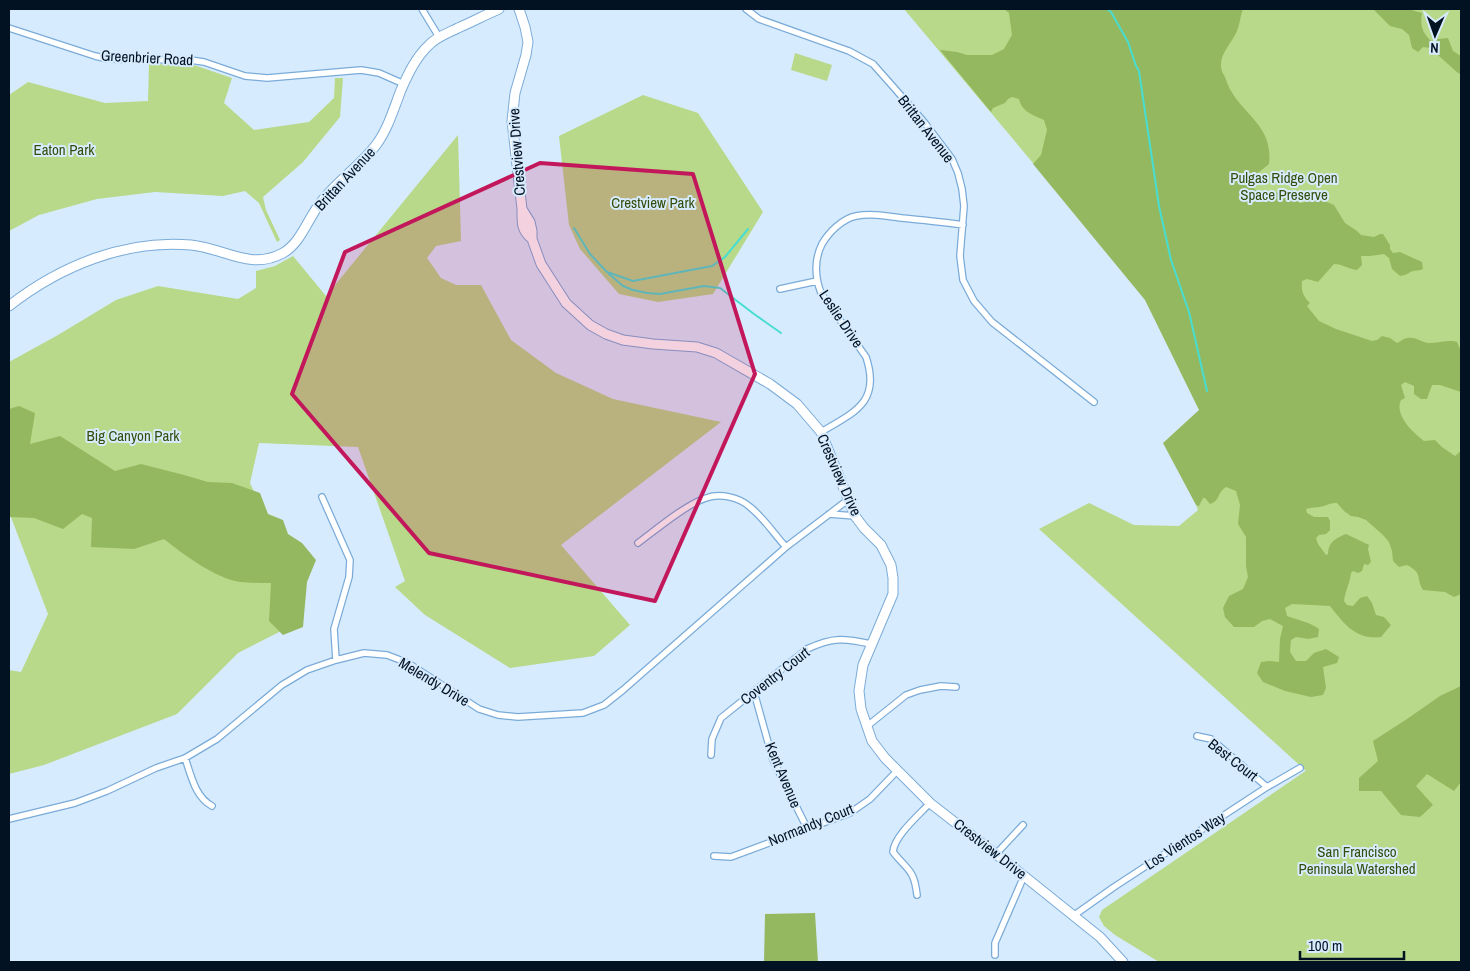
<svg xmlns="http://www.w3.org/2000/svg" width="1470" height="971" font-family="'Archivo Narrow',sans-serif">
<rect width="100%" height="100%" fill="#d7ebfe"/>
<path fill="#b7d989" d="M904,9H1461V962H1159L1115,935L1104,926L1099,917L1102,910L1307,770L1306,771L1039,529L1089,503L1134,525L1179,526L1198,510L1196,505L1200,410L1147,299Z
M795,53L832,65L827,81L791,70Z
M149,64L194,65L232,78L224,103L254,130L309,122L334,98L335,78H343L340,117L303,162L263,197L266,210L280,240L277,242L259,203L245,191L223,196L155,192L97,199L39,215L9,231V95L28,82L105,103L148,101Z
M643,95L698,113L763,212L713,294L658,302L619,294L580,249L569,225L559,136Z
M458,135L461,241L436,246L427,258L441,278L456,285H481L511,340L556,373L613,399L721,422L561,545L630,625L594,656L510,668L425,615L395,587L405,581L358,447L259,443L250,483L281,552L293,625L238,653L177,714L44,765L9,774V670L21,672L48,614L9,512V362L58,335L116,300L158,286L238,299L256,288V271L275,266L293,256L326,296Z"/>
<path fill="#94b85f" d="M1004,9H1243C1240,16 1240,24 1237,31C1232,43 1220,53 1221,66C1221,70 1223,74 1225,77C1236,114 1274,121 1269,164L1253,177L1254,189L1268,196L1283,190L1300,203L1320,199L1334,205L1345,223L1357,231L1361,235L1374,237L1380,234H1383L1390,245V249L1393,253L1400,252L1422,262L1423,269C1419,271 1417,270 1413,271C1407,273 1408,275 1400,276L1392,269L1389,258L1384,254L1370,256H1361L1362,265L1357,270C1349,269 1342,264 1334,264L1318,282L1307,279L1302,281C1301,291 1303,296 1310,303L1307,306L1319,321L1336,329L1372,341L1377,340L1382,336L1390,338L1397,343C1400,342 1404,338 1407,338C1415,336 1423,343 1430,343C1438,343 1450,339 1457,342L1461,351V392L1440,385H1432L1427,399H1421L1414,394V386L1405,382L1401,385L1405,398L1401,400C1394,415 1413,433 1424,441L1435,440L1442,447L1455,456L1461,451V594L1454,597L1445,592L1423,590C1415,577 1424,574 1407,565L1399,567L1393,561L1392,551L1389,542L1383,535L1366,520L1358,517L1351,516L1344,511L1337,503C1331,503 1329,504 1324,506C1318,508 1312,507 1306,509L1307,513L1314,517H1328L1330,521V530L1326,534L1319,535L1316,538L1318,544L1326,555L1328,554C1328,542 1336,538 1346,534L1369,545L1368,549L1371,562L1368,565L1364,564L1362,571L1358,573L1353,571L1351,573C1350,583 1345,591 1344,601L1347,605L1353,606L1360,598L1367,596L1372,603L1376,615L1384,617L1391,625L1381,637C1356,640 1344,624 1330,606L1292,604L1285,608L1287,616C1298,620 1309,622 1319,629L1318,637L1308,639L1296,637L1291,640L1290,652L1296,661H1306L1314,653L1326,649L1339,657L1337,663L1323,667L1326,688L1323,695L1311,697L1285,691L1263,682L1257,673L1261,662L1269,661L1279,662L1280,639L1283,626L1270,619L1262,621L1254,627H1234L1225,617L1223,608L1229,596L1243,589L1248,577L1246,566V537L1238,524L1240,505L1236,491L1226,487C1216,494 1221,500 1210,504L1205,498H1203L1199,506L1196,505L1163,443L1199,410L1145,300L1033,164L1041,155L1047,130L1044,120C1033,115 1022,112 1019,99L1012,97L1008,99L1005,103L993,108L991,112L940,50L957,52L967,55H992L1004,49L1012,35L1009,13Z
M1373,9H1408L1422,13C1420,26 1422,32 1431,41L1438,39L1448,38L1453,51L1461,56V74L1458,73L1430,48L1423,47L1418,52L1412,48L1409,35L1402,29L1390,26Z
M19,406L35,413L30,444L60,436L115,471L141,464L184,475L208,482L232,483L260,493L268,514L283,520L288,534L302,543L316,560L307,582L303,627L283,635L269,621L271,583C261,583 250,583 240,582C215,578 184,555 164,539L134,549L91,547L92,518L82,514L63,529L34,518L9,517V409Z
M1461,686V782L1454,791L1427,774L1416,786L1433,805L1420,817L1401,815L1381,791H1359V778L1378,761L1373,741L1407,719L1440,696Z
M815,913L818,962H764L765,914Z"/>
<g fill="none" stroke-linecap="round" stroke-linejoin="round">
<path stroke="#48ddd1" stroke-width="2" d="M1107,9L1111,12L1128,42L1136,66L1139,71L1159,206L1171,260L1189,312L1207,391
M574,228L590,254L607,272L633,281L712,266L725,257L748,229
M609,274L623,286L633,290L647,293L660,294L704,286L720,288L754,314L781,333"/>
<defs>
<path id="street" d="M422,9L439,37
M746,9L759,19L849,51L873,64L889,82L924,122L952,159L958,173L962,189L964,206L960,256L963,280L974,301L992,322L1094,402
M9,28L95,56L108,59L190,60L204,62L245,76L267,78L361,70L379,73L404,84
M780,289L817,281
M821,432C855,412 881,402 866,357L821,293C815,277 814,260 822,244C829,232 842,219 856,216C871,213 887,216 902,218C922,220 943,222 963,225
M322,497L350,560L349,577L334,629L336,660
M829,514L855,516
M638,543C657,529 685,505 706,498C720,493 739,497 750,507C764,518 774,534 786,547
M754,692L773,760L807,828
M866,727L906,695L920,690L941,686L956,687
M1197,736L1211,739L1267,787
M711,755L712,739L721,718L807,649C833,637 844,638 871,644
M185,758C191,775 195,797 212,806
M9,819L75,803L107,791L156,768L185,758L217,739L282,685L307,670L336,660L364,653L387,655L408,663L479,709L498,715L518,717L583,713L604,705L623,690L786,547L849,499
M996,854L1023,825
M714,856L731,857L850,813L870,799L897,771
M917,895C914,869 908,871 893,852C894,836 919,815 930,803
M1073,916L1114,887L1267,787L1300,768
M995,955V943L1024,876"/>
<path id="secondary" d="M519,9L525,27L528,42L526,55L515,93L512,121L522,209C522,223 521,230 532,239
M522,209L530,222L532,231V239L541,264L566,303L590,325L606,334L623,340L653,344L697,347L716,353L770,384L797,404L821,432L855,516L864,528L881,545L891,565L893,578V594L863,665L859,691L861,709L872,741L885,758L930,803L1024,876L1100,937L1123,962
M9,306C60,266 126,239 191,245C224,248 250,271 283,253C301,243 308,218 321,202C337,181 360,166 376,145C388,129 394,108 401,90C408,74 416,57 429,45C436,37 448,33 458,28C472,22 485,15 499,9"/>
</defs>
<use href="#street" stroke="#7aabd8" stroke-width="8"/>
<use href="#secondary" stroke="#7aabd8" stroke-width="11"/>
<use href="#street" stroke="#fff" stroke-width="5.5"/>
<use href="#secondary" stroke="#fff" stroke-width="9"/>
</g>
<path fill="#c2185b" fill-opacity="0.2" stroke="#c2185b" stroke-width="4" stroke-linejoin="round" d="M540,163L693,174L755,374L655,601L429,553L292,394L345,252Z"/>
<g text-anchor="middle" stroke-width="4" stroke-linejoin="round" paint-order="stroke">
<g font-size="15" fill="#021223" stroke="#d7ebfe">
<text transform="translate(147 58) rotate(3)" y="5">Greenbrier Road</text>
<text transform="translate(926 129) rotate(52)" y="5">Brittan Avenue</text>
<text transform="translate(517 152) rotate(-94)" y="5">Crestview Drive</text>
<text transform="translate(345 179) rotate(-47)" y="5">Brittan Avenue</text>
<text transform="translate(841 319) rotate(56)" y="5">Leslie Drive</text>
<text transform="translate(839 475) rotate(66)" y="5">Crestview Drive</text>
<text transform="translate(775 676) rotate(-38)" y="5">Coventry Court</text>
<text transform="translate(434 682) rotate(31)" y="5">Melendy Drive</text>
<text transform="translate(1233 760) rotate(38)" y="5">Best Court</text>
<text transform="translate(783 775) rotate(67)" y="5">Kent Avenue</text>
<text transform="translate(811 825) rotate(-22)" y="5">Normandy Court</text>
<text transform="translate(1185 841) rotate(-33)" y="5">Los Vientos Way</text>
<text transform="translate(990 849) rotate(38)" y="5">Crestview Drive</text>
</g>
<g font-size="15" fill="#354c0a" stroke="#d7ebfe">
<text x="64" y="155">Eaton Park</text>
<text x="1284" y="183">Pulgas Ridge Open<tspan x="1284" dy="17">Space Preserve</tspan></text>
<text x="653" y="208">Crestview Park</text>
<text x="133" y="441">Big Canyon Park</text>
<text x="1357" y="857">San Francisco<tspan x="1357" dy="17">Peninsula Watershed</tspan></text>
</g>
</g>
<rect width="1470" height="971" fill="none" stroke="#021223" stroke-width="20"/>
<g transform="translate(1435 35) rotate(182)" stroke="#d7ebfe" stroke-width="4" paint-order="stroke">
<path d="M0-4L9 19L0 12L-9 19Z" fill="#021223"/>
<text y="-8" font-size="14" font-weight="bold" text-anchor="middle" fill="#021223">N</text>
</g>
<path d="M1300 951v8h104v-8" fill="none" stroke="#021223" stroke-width="2.5"/>
<text x="1308" y="951" font-size="15" fill="#021223" stroke="#d7ebfe" stroke-width="4" paint-order="stroke">100 m</text>
</svg>
